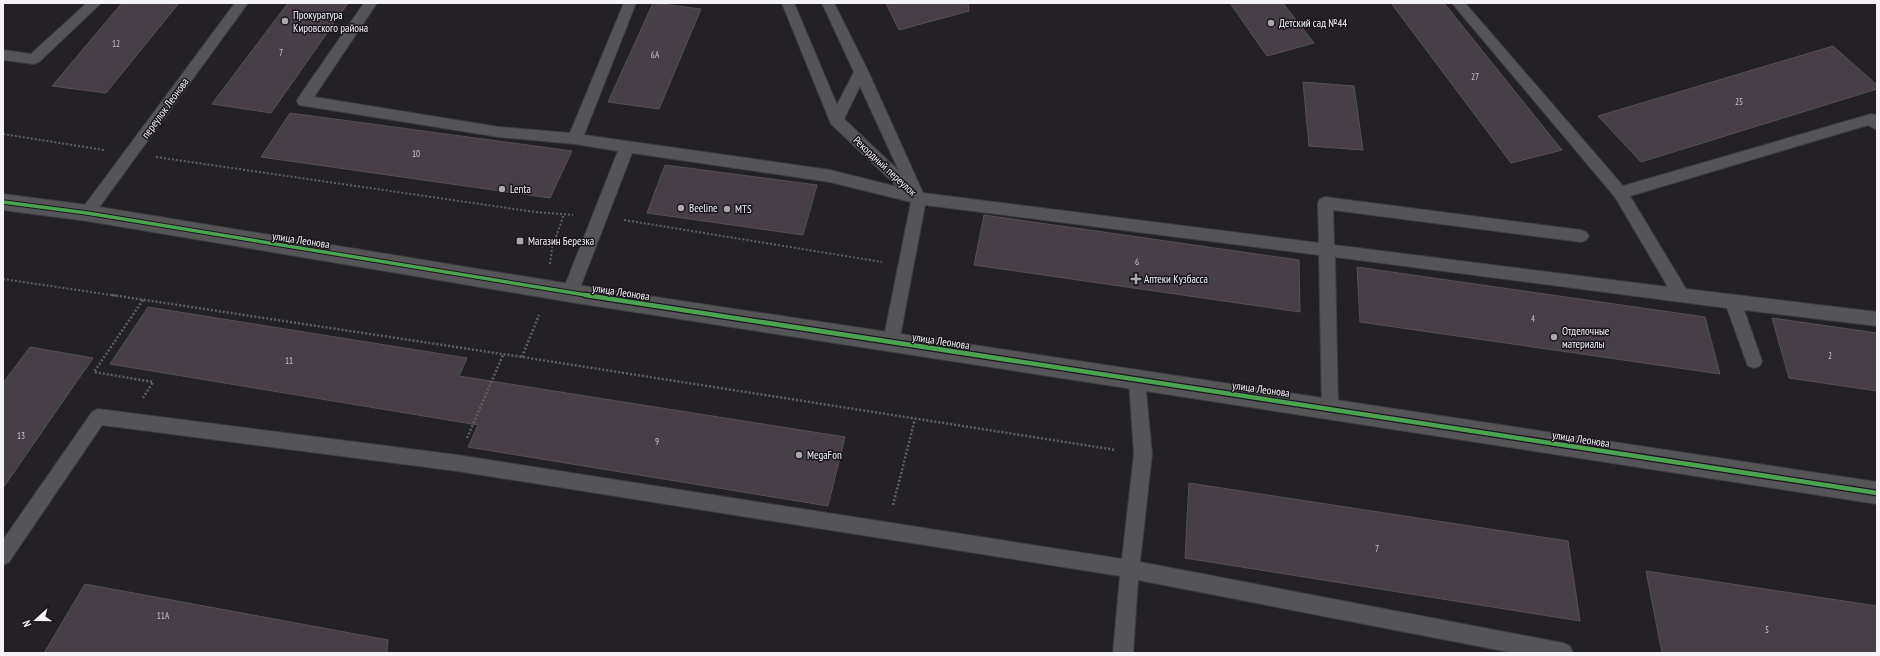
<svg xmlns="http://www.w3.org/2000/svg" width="1880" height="656" font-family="'PT Sans Narrow',sans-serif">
<rect width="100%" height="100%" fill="#232125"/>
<path fill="#473e48" stroke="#555255" d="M122,3H179L106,93L52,86Z
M288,3H348L271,113L212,104Z
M653,3L701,9L659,109L608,102Z
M886,3H968L969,11L899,30Z
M1230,3H1283L1314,43L1267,56Z
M1391,3H1444L1562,150L1511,163Z
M1833,46L1877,85V89L1641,162L1598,116Z
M1303,82L1354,86L1363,150L1309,146Z
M290,113L572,151L550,198L261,157Z
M665,165L817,185L803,235L647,213Z
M984,215L1299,260L1300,312L974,265Z
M1357,267L1705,317L1720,374L1360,322Z
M148,307L467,358L459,376L845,437L828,506L468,447L478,425L110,364Z
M1772,318L1877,333V391L1789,378Z
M30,347L93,358L3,488V383Z
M1189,483L1568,541L1580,621L1185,558Z
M1646,571L1877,606V653H1662Z
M85,584L388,640L387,653H44Z"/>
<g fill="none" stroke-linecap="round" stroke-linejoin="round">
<defs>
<path id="lane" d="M87,3H101L39,62L34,64L3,60V50L31,54Z
M235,3H248L92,217L87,219L82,217L80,213L82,209Z
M364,3H377L314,97L499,127L570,133L624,3H636L584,135L830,170L898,187L831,124L782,3H794L837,105L854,72L822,3H834L868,71L923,193L1319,243L1318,203L1320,199L1325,197L1581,230L1586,232L1589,236L1586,240L1581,242L1333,210L1334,245L1668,287L1615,197L1452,3H1465L1623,186L1871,114L1876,115L1877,130L1868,125L1630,196L1686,289L1877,312V326L1744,310L1762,361L1760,366L1754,368L1748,366L1746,361L1727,308L1335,257L1338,408L1336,413L1330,416L1324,413L1322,408L1319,255L925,205L899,342L897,347L891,349L885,347L883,342L911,202L830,182L632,153L578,293L576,298L570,300L564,298L562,293L618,151L575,144L499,137L299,105L297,101L299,97ZM860,86L899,171L844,119Z
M1137,374L1143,376L1145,381L1152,454L1140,562L1563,643L1570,646L1573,653H1514L1138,580L1133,653H1113L1120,576L457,471L102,425L9,562L3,565V540L92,412L98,409L457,455L1122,559L1134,454L1129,381L1131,376Z"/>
<path id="secondary" d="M3,194L87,205L570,284L1877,482V504L570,302L87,221L3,210Z"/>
</defs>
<use href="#lane" stroke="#3e3d40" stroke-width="2"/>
<use href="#secondary" stroke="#3e3d40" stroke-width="2"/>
<path stroke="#605f61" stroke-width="2" stroke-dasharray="2 2" stroke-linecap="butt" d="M3,134L104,150
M156,157L535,212L573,215
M624,220L882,262
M550,264L552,248L564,214
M3,279L118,296"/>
<path stroke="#605f61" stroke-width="2.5" stroke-dasharray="2 2" stroke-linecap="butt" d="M112,295L522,357L1116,450
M143,300L94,372L153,382L143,398
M522,357L539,315
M467,438L503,355
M893,505L915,419"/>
<use href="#lane" fill="#555457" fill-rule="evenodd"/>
<use href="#secondary" fill="#555457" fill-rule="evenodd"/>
<defs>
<path id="cycleway-far1" d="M3,202L87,213L592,296"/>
<path id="cycleway" d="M585,295L1877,493"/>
</defs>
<use href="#cycleway-far1" stroke="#1a161d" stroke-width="5.5"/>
<use href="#cycleway" stroke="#1a161d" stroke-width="7"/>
<use href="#cycleway-far1" stroke="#4ca352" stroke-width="3.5"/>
<use href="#cycleway" stroke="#4ca352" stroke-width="4.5"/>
</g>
<g fill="#aca9ae" stroke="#1a161d" stroke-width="1.5">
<circle cx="285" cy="21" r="4"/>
<circle cx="1271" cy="23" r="4"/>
<circle cx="502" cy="189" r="4"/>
<circle cx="681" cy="208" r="4"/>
<circle cx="727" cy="209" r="4"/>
<rect x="516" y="237" width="8" height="8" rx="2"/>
<path d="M1134 273h4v4h4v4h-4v4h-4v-4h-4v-4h4z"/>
<circle cx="1554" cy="337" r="4"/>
<circle cx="799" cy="455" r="4"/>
</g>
<g text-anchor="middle" stroke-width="3" stroke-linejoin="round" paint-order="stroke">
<g font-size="9" fill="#cac5cc">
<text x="116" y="47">12</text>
<text x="281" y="56">7</text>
<text x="655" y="58">6А</text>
<text x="1475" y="80">27</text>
<text x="1739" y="105">25</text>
<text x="416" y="157">10</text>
<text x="1137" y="265">6</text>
<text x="1533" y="322">4</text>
<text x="1830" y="359">2</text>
<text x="289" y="364">11</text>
<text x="21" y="439">13</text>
<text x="657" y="445">9</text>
<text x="1377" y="552">7</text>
<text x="163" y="619">11А</text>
<text x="1767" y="633">5</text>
</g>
<g font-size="11" fill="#f5f2f8" stroke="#1a161d" text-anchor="start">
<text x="293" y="19">Прокуратура<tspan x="293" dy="13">Кировского района</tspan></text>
<text x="1279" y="27">Детский сад №44</text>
<text x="510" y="193">Lenta</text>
<text x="689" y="212">Beeline</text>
<text x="735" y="213">MTS</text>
<text x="528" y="245">Магазин Березка</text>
<text x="1144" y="283">Аптеки Кузбасса</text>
<text x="1562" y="335">Отделочные<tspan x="1562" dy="13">материалы</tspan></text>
<text x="807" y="459">MegaFon</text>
</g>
<g font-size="11" fill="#f5f2f8" stroke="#1a161d">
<text transform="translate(165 108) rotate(-54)" y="4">переулок Леонова</text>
<text transform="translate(885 166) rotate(43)" y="4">Рекордный переулок</text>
<text transform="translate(301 240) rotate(9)" y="4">улица Леонова</text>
<text transform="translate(621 292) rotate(9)" y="4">улица Леонова</text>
<text transform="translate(941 341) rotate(9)" y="4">улица Леонова</text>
<text transform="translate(1261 389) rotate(8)" y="4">улица Леонова</text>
<text transform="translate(1581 439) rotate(9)" y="4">улица Леонова</text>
</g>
</g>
<rect width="1880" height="656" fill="none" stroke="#f5f2f8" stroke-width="8"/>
<g transform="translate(36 620) rotate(249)" stroke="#1a161d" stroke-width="3" paint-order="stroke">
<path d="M0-3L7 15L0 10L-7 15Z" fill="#f5f2f8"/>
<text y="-6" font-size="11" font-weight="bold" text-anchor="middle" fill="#f5f2f8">N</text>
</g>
</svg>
